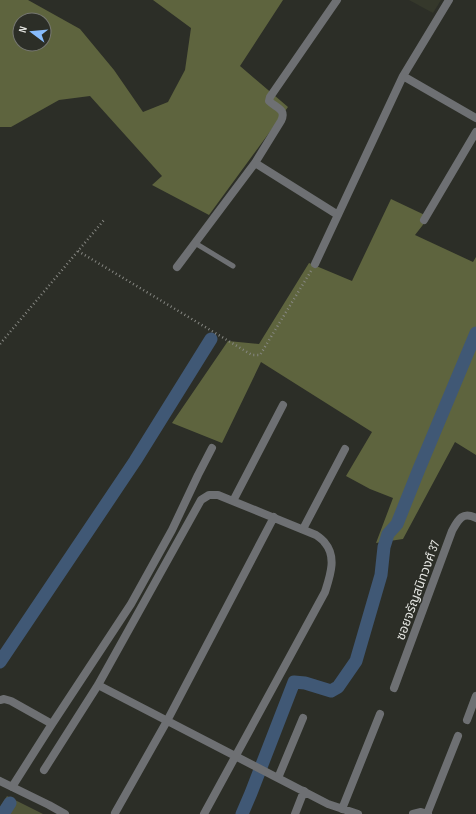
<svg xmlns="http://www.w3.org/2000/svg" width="476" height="814" font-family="'Sofia Sans Condensed','Noto Sans Thai',sans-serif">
<rect width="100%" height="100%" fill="#2c2e27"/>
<path fill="#35382b" d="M409,0H441L433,13Z"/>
<path fill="#505539" d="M7,796L43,814H0V807Z"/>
<path fill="#5e643e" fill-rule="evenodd" d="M0,0H28L80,29L114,70L143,112L168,102L185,70L191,28L153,0H283L240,66L288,107L209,215L152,185L162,176L90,96L59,100L11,127H0ZM20,20H44V44H20Z
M391,199L429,217L415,235L473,262L476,257V455L455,442L403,539L376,543L393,498L370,489L346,476L372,432L261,362L222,443L172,423L228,341L259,344L309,263L352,281Z"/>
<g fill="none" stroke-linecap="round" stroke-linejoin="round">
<path stroke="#405875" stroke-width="13" d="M0,662L135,461L211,339
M3,814L10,803
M242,814L251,793L294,682L305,683L331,691L338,687L356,661L381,575L384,547L388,534L397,524L419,469L476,333"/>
<path stroke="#878883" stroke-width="2.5" stroke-dasharray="1 3" stroke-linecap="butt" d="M78,251L252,355H260L311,271
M0,344L104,220"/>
<path stroke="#6e7073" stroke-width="5" d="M195,243L233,266"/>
<path stroke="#6e7073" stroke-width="8" d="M403,76L476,118
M255,163L338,215
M424,220L476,132
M315,264L403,76L449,0
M177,267L255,163L281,121C287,109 276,108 269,101L270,97L337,0
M233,501L283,405
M303,529L345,449
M98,685L328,804L358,814
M394,688L452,531C458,520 462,511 476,518
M0,700L4,699L11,701L52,724
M467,720L476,696
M44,770L98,685L201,500L209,495H218L316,535C319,537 323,540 325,543C337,557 330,576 325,592L204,814
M278,778L303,718
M0,781L49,805L65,814
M12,787L52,724L131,604L172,530L198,475L212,448
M342,809L380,714
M115,813L167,721L274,517
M295,814L304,791
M413,814L421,812L428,814
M427,814L458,736"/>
</g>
<g text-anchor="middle" stroke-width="3" stroke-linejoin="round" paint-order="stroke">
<g font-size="13" fill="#e4e5e1" stroke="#2c2e27">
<text transform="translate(417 590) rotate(-70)" y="5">ซอยจรัญสนิทวงศ์ 37</text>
</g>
</g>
<g transform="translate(32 32) rotate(286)"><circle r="19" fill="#2c2e27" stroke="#767771"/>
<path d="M0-3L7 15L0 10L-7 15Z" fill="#87bbfb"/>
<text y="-6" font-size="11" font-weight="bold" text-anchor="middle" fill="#e4e5e1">N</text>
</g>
</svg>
